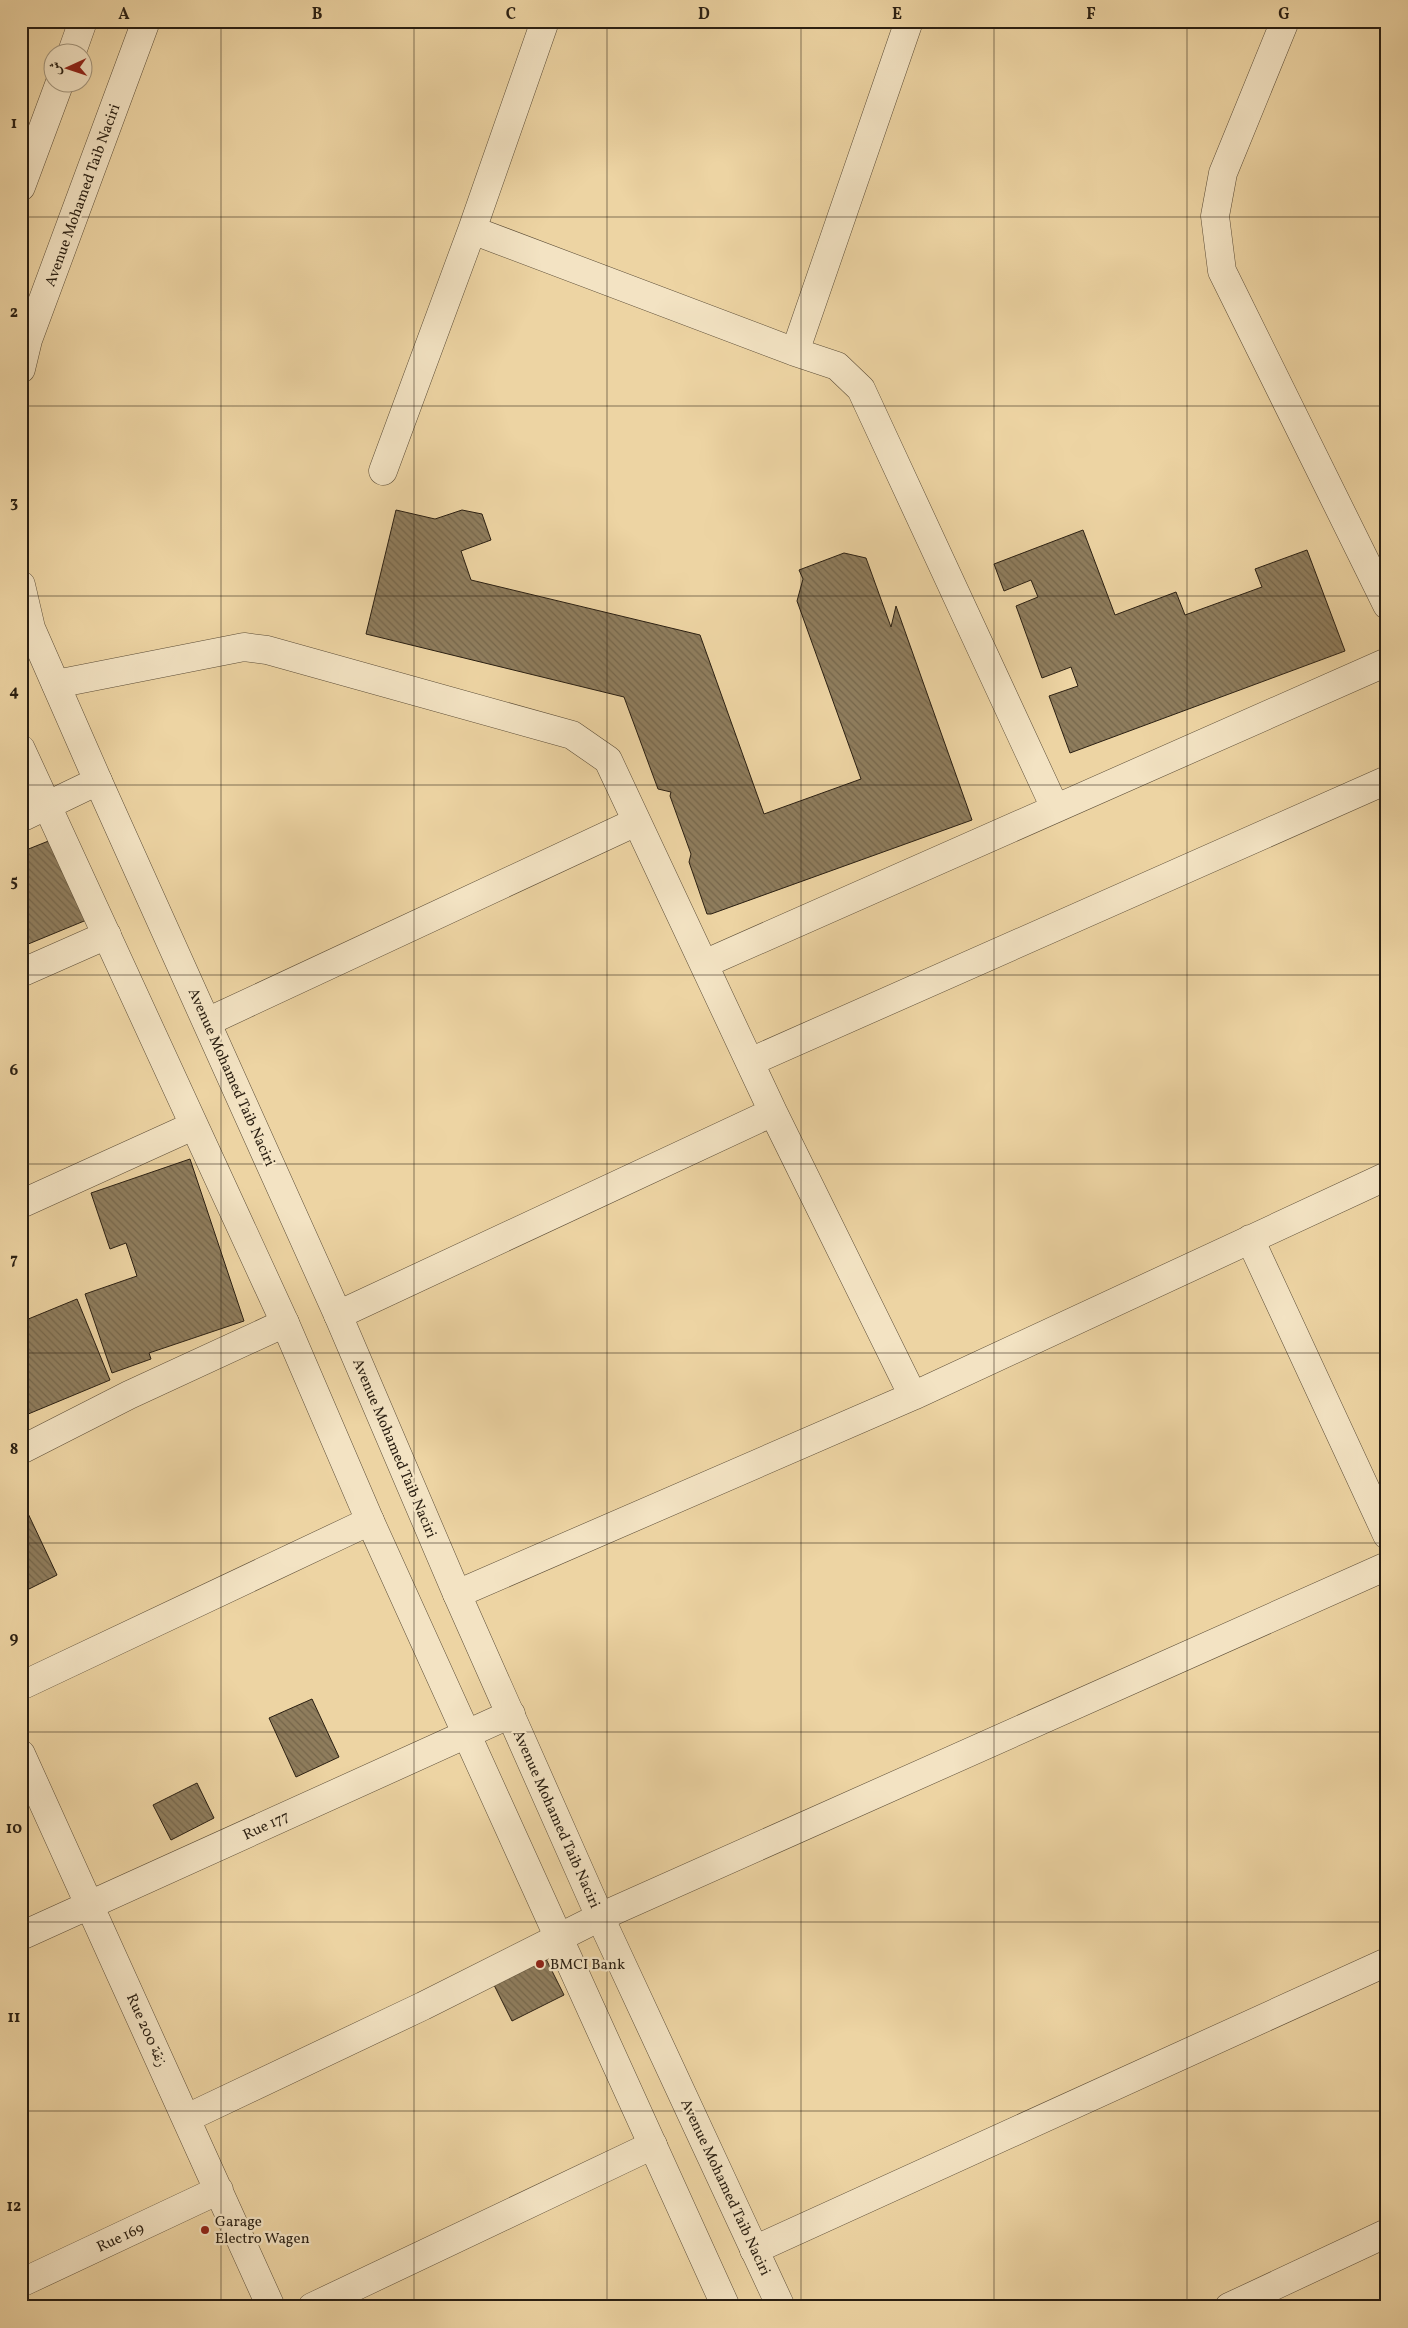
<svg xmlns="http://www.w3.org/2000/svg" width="1408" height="2328" font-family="Vollkorn,Amiri,serif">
<defs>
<pattern id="building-back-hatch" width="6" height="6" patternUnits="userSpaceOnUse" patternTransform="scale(1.25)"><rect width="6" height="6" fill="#8f7d5d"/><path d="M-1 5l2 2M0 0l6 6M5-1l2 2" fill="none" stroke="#75664b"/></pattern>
</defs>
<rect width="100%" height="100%" fill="#edd4a3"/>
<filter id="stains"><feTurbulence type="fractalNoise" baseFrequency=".004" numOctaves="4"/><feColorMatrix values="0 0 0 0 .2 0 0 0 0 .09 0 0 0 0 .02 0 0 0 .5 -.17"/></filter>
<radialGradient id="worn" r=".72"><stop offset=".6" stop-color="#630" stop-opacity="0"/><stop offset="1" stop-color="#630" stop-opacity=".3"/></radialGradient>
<path fill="url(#building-back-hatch)" stroke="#2a1f12" d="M396,510L435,519L462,510L482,514L491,540L461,551L471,580L700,635L764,814L861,779L797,601L803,579L799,570L844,553L866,558L891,627L896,606L972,820L711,914H707L689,862L691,854L670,796L671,792L658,789L624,697L366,634Z
M1083,530L1115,615L1176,592L1185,615L1262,587L1255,569L1307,550L1345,651L1070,753L1049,696L1078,686L1071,667L1042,678L1016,606L1038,597L1031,580L1004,591L994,564Z
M56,838L89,919L21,947V852Z
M190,1159L244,1321L149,1353L151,1359L112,1373L85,1294L137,1276L126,1243L110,1249L91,1193Z
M77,1299L110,1380L21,1417V1322Z
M24,1505L57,1575L21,1593V1506Z
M312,1699L339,1757L296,1777L269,1718Z
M197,1783L214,1818L171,1840L153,1805Z
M543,1953L564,1995L512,2021L491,1979Z"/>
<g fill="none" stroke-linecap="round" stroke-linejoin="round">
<defs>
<path id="minor" d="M909,21L795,352L837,366L861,389L1055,808
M1285,21L1223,173L1215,216L1222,271L1387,605
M472,230L795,352
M383,471L472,230L545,21
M56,684L244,647L267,650L572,735L608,760L773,1112L913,1396
M21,818L98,781
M704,964L1387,662
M21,973L107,935
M207,1022L636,822
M750,1062L1387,780
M21,1204L193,1126
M1250,1239L1387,1535
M338,1315L773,1112
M21,1450L129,1395L285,1323
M457,1594L913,1396L1387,1176
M21,1686L370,1521
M21,1754L271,2307
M21,1936L511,1714
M187,2118L423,2006L600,1917L1387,1566
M754,2250L1387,1962
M21,2283L219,2190
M312,2307L653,2145
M1229,2307L1387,2233"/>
<path id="tertiary" d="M72,52L83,21
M21,187L60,82
M21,369L28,340L146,21
M21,585L31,628L98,781L338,1315L457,1594L600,1917L781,2307
M21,749L285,1323L370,1521L726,2307"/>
</defs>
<use href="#minor" stroke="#5b4c36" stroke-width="29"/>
<use href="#tertiary" stroke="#5b4c36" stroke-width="29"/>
<use href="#minor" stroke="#f3e3c3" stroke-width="28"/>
<use href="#tertiary" stroke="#f3e3c3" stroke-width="28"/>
</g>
<path fill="none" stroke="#2a1f12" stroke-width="1" stroke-opacity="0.55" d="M221,21V2307M414,21V2307M607,21V2307M801,21V2307M994,21V2307M1187,21V2307M21,217H1387M21,406H1387M21,596H1387M21,785H1387M21,975H1387M21,1164H1387M21,1353H1387M21,1543H1387M21,1732H1387M21,1922H1387M21,2111H1387"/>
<g fill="#8f2418" stroke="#f3e3c3" stroke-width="2">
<circle cx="540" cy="1964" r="5"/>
<circle cx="205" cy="2230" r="5"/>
</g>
<g text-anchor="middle" stroke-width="4.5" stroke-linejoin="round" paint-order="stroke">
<g font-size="15" fill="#2a1f12" stroke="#f3e3c3">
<text transform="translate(82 195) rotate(-70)" y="5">Avenue Mohamed Taib Naciri</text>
<text transform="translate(232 1077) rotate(66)" y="5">Avenue Mohamed Taib Naciri</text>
<text transform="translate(395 1448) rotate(67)" y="5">Avenue Mohamed Taib Naciri</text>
<text transform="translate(557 1819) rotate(66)" y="5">Avenue Mohamed Taib Naciri</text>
<text transform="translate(266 1825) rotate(-25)" y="5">Rue 177</text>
<text transform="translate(147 2030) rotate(66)" y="5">Rue 200 زنقة</text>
<text transform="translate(726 2187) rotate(65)" y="5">Avenue Mohamed Taib Naciri</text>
<text transform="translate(120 2237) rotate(-25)" y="5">Rue 169</text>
</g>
<g font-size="15" fill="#2a1f12" stroke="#f3e3c3" text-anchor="start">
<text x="550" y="1969">BMCI Bank</text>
<text x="215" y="2226">Garage<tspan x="215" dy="17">Electro Wagen</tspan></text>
</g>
</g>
<rect width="1408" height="2328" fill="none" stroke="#edd4a3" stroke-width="55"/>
<g transform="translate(68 68) rotate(267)"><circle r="24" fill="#f3e3c3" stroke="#a3957c"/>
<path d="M0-4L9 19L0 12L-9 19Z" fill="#8f2418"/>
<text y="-8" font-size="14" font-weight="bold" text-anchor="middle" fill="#2a1f12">ش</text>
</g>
<rect x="28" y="28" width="1352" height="2272" fill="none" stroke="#2a1f12" stroke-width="2"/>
<g font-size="16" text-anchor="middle" font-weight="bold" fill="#2a1f12">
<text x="124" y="19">A</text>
<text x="317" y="19">B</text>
<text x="511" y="19">C</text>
<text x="704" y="19">D</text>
<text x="897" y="19">E</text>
<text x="1091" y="19">F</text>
<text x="1284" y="19">G</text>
<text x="14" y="128">1</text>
<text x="14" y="317">2</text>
<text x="14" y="507">3</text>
<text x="14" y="696">4</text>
<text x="14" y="886">5</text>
<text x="14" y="1075">6</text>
<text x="14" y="1264">7</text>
<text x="14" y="1454">8</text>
<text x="14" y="1643">9</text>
<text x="14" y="1833">10</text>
<text x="14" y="2022">11</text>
<text x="14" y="2211">12</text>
</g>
<rect width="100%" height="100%" filter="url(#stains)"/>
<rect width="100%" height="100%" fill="url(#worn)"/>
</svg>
